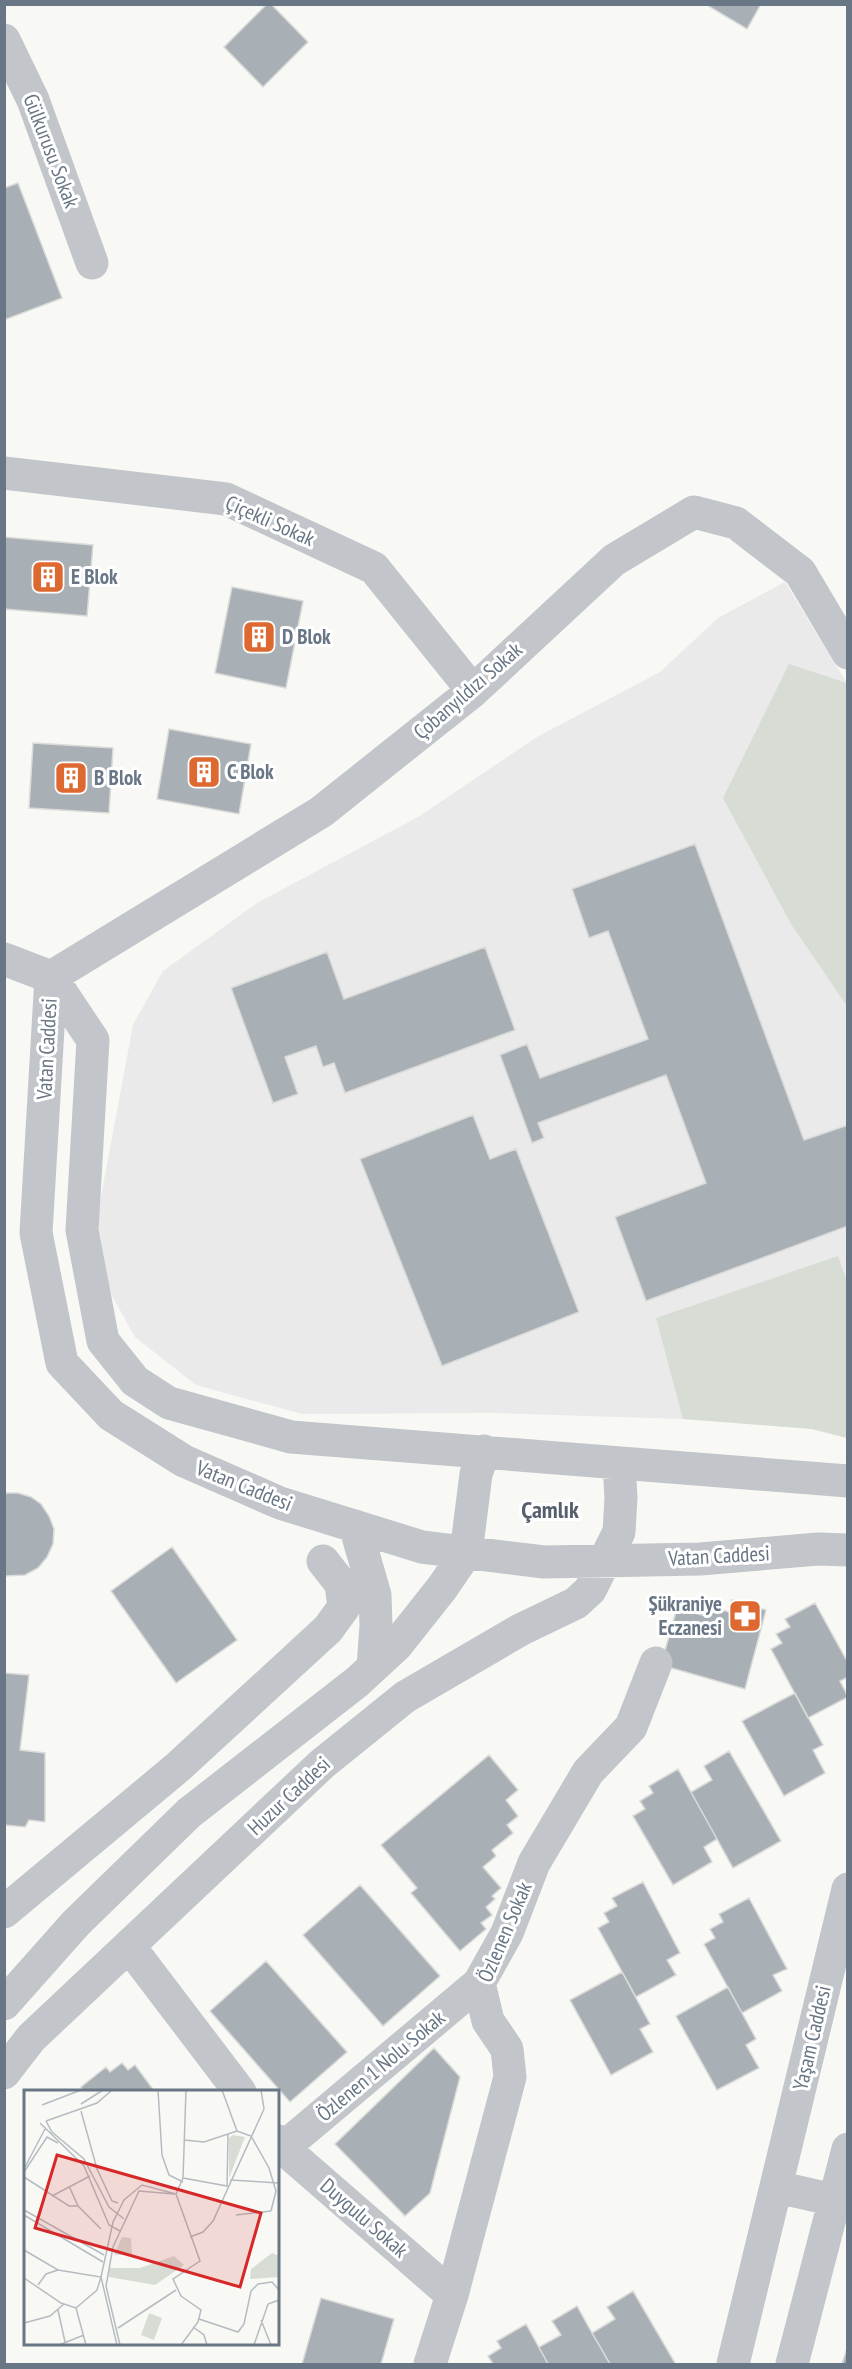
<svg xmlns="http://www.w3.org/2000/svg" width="852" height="2369" font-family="'PT Sans Narrow',sans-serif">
<rect width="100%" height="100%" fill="#f8f8f5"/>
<path fill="#e9eae9" d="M785,582L847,683V1438L812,1429L683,1419L491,1413L302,1414L196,1385L135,1337L110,1292L97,1218L133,1025L163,971L257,903L418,817L537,737L660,672L718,618Z"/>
<path fill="#d7ddd5" d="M789,664L847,683V1006L791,924L723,798Z
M838,1256L848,1284L847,1438L812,1429L683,1419L656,1318Z"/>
<path fill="#a8b0b6" stroke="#dadad8" stroke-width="1.5" d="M267,4H271L308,42L263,87L224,47Z
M705,4H761L747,29Z
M18,183L62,298L4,320V188Z
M4,537L93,545L87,616L4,609Z
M232,587L303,601L286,688L215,673Z
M169,729L251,744L239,814L157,799Z
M33,743L113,748L109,813L29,808Z
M695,844L804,1140L848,1125V1226L646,1301L615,1217L706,1183L666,1075L538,1123L544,1138L532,1143L500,1055L527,1044L540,1078L648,1039L608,931L589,938L572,889Z
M485,947L515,1030L345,1093L334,1063L323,1067L316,1046L285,1057L298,1094L273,1103L231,988L327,952L344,999Z
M473,1115L490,1159L516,1149L579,1312L442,1366L360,1159Z
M4,1493H18L31,1497L41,1504L49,1516L54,1529L53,1544L47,1557L38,1568L25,1575L4,1576Z
M172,1547L237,1640L176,1683L111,1591Z
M732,1600L766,1610L745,1689L661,1665L677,1608L706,1616L709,1606L729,1612Z
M815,1603L848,1663V1677L840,1681L848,1697L808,1718L771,1649L782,1643L776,1634L790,1627L785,1619Z
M4,1673L29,1675L20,1750L45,1753V1822L29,1820L25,1827L4,1825Z
M795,1693L823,1745L813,1750L825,1773L784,1796L742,1721Z
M729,1751L781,1841L733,1868L691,1792L712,1780L704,1766Z
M489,1755L518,1790L506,1800L518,1816L507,1825L513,1833L492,1850L496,1856L483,1867L501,1888L492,1896L495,1899L486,1907L492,1915L481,1923L486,1929L460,1951L411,1893L417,1888L381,1845Z
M678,1769L717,1839L704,1847L712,1862L673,1885L633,1816L645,1809L640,1801L653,1793L649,1786Z
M643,1882L680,1953L667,1960L676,1975L636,1997L598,1928L609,1922L604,1913L617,1906L612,1898Z
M360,1885L440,1976L383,2026L303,1935Z
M749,1898L787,1969L773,1975L782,1991L742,2013L704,1944L715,1938L710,1929L723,1922L719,1914Z
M266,1961L347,2052L290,2102L210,2011Z
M622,1972L650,2024L640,2029L653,2052L611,2075L570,2000Z
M728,1987L756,2039L746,2045L759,2068L717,2090L676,2016Z
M434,2048L460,2077L430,2193L405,2216L335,2144Z
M122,2063L128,2070L135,2065L155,2092H84L81,2087L106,2067L110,2072Z
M633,2291L675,2363L671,2364H610L592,2333L615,2319L607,2307Z
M321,2298L394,2319L381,2364H302Z
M577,2306L592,2333L610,2364H548L539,2347L561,2335L552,2321Z
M526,2324L548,2364H493L488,2356L501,2348L497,2341Z
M848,2345V2364H842Z"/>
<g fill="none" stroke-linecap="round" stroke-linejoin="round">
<path stroke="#c2c5c9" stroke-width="33" d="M4,40L33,100L92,263
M4,473L226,499L374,568L473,691
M4,959L51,977
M51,977L36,1233L62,1363L111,1415L184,1461L280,1503L422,1547L544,1562L700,1559L818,1549L848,1550
M51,977L93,1040L82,1230L103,1341L135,1381L169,1403L291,1437L848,1481
M51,977L321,812L473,691L614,560L694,512L736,523L800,572L848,653
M355,1526L375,1595L376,1626L373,1667
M4,1912L178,1767L328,1629L344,1607L341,1584L323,1561
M129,1946L240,2092
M4,2004L76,1923L189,1813L357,1682L396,1646L442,1588L466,1553L476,1474L484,1451
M4,2073L31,2038L322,1764L405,1697L520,1630L576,1603L590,1590L619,1532L621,1498L619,1463
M278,2141L283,2148L452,2295
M283,2148L479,1983
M777,2187L834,2200
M430,2364L452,2295L510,2077L507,2049L488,2021L479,1983L507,1933L534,1863L588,1772L631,1727L656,1663
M733,2364L848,1889
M792,2364L848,2149"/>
</g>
<defs>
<symbol id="building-square" viewBox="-11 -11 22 22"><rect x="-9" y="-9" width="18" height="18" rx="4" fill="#dd6931" stroke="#fff"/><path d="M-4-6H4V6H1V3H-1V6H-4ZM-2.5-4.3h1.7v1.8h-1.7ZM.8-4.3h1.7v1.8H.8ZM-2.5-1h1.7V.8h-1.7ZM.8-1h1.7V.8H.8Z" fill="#fff"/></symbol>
<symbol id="pharmacy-square" viewBox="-11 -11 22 22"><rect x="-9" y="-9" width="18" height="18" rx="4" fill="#dd6931" stroke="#fff"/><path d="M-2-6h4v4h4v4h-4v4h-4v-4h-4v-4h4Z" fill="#fff"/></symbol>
</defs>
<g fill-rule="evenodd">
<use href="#building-square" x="29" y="558" width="38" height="38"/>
<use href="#building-square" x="240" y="618" width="38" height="38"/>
<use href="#building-square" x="185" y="753" width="38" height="38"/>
<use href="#building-square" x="52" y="759" width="38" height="38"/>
<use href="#pharmacy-square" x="726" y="1597" width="38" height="38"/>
</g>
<g text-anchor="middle" stroke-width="6" stroke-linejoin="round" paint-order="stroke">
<g font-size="21" fill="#687685" stroke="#fff">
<text transform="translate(51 151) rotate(69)" y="7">Gülkurusu Sokak</text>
<text transform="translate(270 521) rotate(24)" y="7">Çiçekli Sokak</text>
<text transform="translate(468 691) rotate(-41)" y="7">Çobanyıldızı Sokak</text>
<text transform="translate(47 1049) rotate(-87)" y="7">Vatan Caddesi</text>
<text transform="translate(244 1486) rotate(22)" y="7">Vatan Caddesi</text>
<text transform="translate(719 1556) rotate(-3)" y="7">Vatan Caddesi</text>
<text transform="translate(289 1796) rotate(-43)" y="7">Huzur Caddesi</text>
<text transform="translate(505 1932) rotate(-67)" y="7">Özlenen Sokak</text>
<text transform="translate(812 2038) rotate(-77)" y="7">Yaşam Caddesi</text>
<text transform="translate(381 2066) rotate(-40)" y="7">Özlenen 1 Nolu Sokak</text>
<text transform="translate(364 2218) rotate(41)" y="7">Duygulu Sokak</text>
</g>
<g font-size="21" font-weight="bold" fill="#687685" stroke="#fff" text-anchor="start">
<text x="71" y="584">E Blok</text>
<text x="282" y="644">D Blok</text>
<text x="227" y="779">C Blok</text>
<text x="94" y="785">B Blok</text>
<text x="722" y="1611" text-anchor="end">Şükraniye<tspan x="722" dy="24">Eczanesi</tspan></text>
</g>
<g font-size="24" font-weight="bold" fill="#565f6b" stroke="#fff">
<text x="550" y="1518">Çamlık</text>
</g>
</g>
<g transform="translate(24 2090)">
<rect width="255" height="255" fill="#f8f8f5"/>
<path d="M209,45L221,47L205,88V48ZM98,147L107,148L108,165H90ZM248,163L255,166V187L226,189L227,179ZM150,166L160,175L131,195L85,187V178H116ZM125,223L138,228L130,250L117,245Z" fill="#d7ddd5"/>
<path fill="none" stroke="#b5bcc1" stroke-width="1.5" d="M134,0L138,65L145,85L159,92M57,14L79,0M18,15L57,0M57,21L73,79L88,111L94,113M22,31L28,42L60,69L85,117L100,129M22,31L73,13L88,0M16,33L60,76L85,135L96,141M213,41L227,46L245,78L252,101L247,121M160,50L180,52L213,41L198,0M1,77L21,39M0,82L23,47L34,53M0,87L45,116H54L77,139M159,88L203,96L204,45M206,90L255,93M45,96L54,116M152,104L176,171L149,189L157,206L177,220L174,232L157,255M152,104L159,88L162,0M28,106L66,86M0,120L80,165M0,125L79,172M212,125L247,121M166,147L179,142L189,131L240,19L237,0M0,160L34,180L77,187L73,200L52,218L37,213L0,188M14,195L22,184L34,180M52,218L62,255M34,220L41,252M175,229L214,242L220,234L227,201L234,194L248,192L255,200M237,230L247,255M0,233L26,226L40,214M169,237L180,245L183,255M94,238L152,200M35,255L60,245M93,255L77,187L89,132L100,110L118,95L152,104M96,255L82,196L89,157L115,101L150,104M230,255L244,214L255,210"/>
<path fill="#d62828" fill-opacity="0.15" stroke="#d62828" stroke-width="3" d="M33,65L237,123L216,197L11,138Z"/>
<rect width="255" height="255" fill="none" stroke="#687685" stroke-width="3"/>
</g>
<rect width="852" height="2369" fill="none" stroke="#687685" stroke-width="12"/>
</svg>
